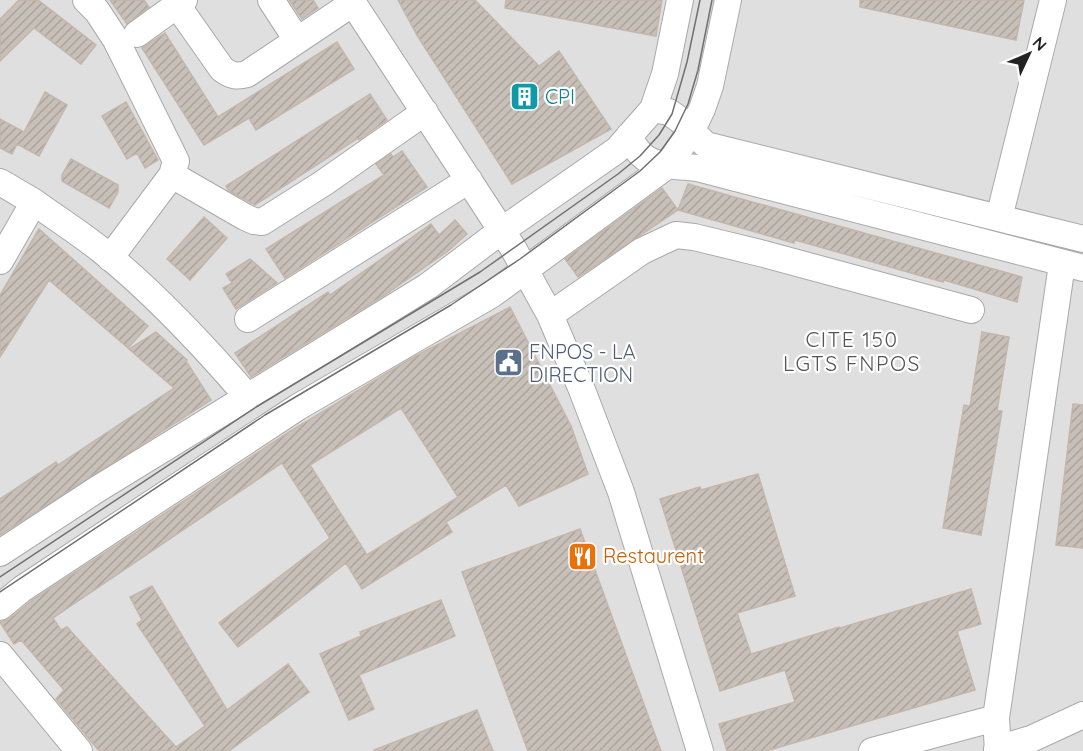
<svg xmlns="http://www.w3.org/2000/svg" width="1083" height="751" font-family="Quicksand,sans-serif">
<defs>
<pattern id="building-hatch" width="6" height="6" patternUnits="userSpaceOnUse" patternTransform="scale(1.5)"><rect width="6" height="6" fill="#c7bfb8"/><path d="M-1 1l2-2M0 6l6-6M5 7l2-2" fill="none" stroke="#aba49e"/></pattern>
</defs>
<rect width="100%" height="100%" fill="#f2efe9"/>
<path fill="#e0dfdf" d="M0,0H1083V751H0Z"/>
<path fill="url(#building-hatch)" stroke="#c4b6ab" stroke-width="1.5" fill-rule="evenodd" d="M19,0H38L96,45L81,64L34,28L0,61V19Z
M110,0H144L149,7L127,24Z
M289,0H313L318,8L302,19Z
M398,0H475L539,66L559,51L611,129L512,184L417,35Z
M506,0H662L656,36L505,8Z
M860,0H1024L1016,40L860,7Z
M165,33L218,117L337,42L354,69L256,130L249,118L204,145L142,48Z
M45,92L67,105L39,156L17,144L12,154L0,148V119L24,132Z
M370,94L387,120L359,140L358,138L255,205L229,191L226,186Z
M126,102L158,160L145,168L137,153L127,159L102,116Z
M402,151L427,187L285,278L266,249L384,175L376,164L391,154L393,157Z
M71,159L118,185V192L109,208L62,181V175Z
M688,184L1022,277L1017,302L944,280L943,282L795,240L794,243L678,210Z
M662,188L678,210L578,277L565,259Z
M204,217L227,238L190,280L167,259Z
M455,220L467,234L448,251L383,296L251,377L235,353L328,292L330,295L431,224L439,235Z
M39,229L148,326L128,348L49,280L0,357V295Z
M250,259L277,283L236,309L223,288L232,283L226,274Z
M510,307L571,426L588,474L519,506L506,485L446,522L452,532L362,589L346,563L238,647L219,623L330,538L282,463L53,618L61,630L67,627L176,747L205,726L137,624L142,620L130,597L152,586L227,710L288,664L309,692L229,751H99L56,699L64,690L21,640L14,644L0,622L9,619L31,601L289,432L412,358ZM401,408L458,497L367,555L310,465Z
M156,332L187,360L186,361L211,400L0,535V499L56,462L58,465L174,388L129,349Z
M982,332L1009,337L997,411H1002L981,535L943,528L964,405L970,406Z
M1073,404L1083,405V548L1056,545Z
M758,474L795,596L737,613L751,654L839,627L840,628L971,589L981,624L957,631L975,690L766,751H727L719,724L795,702L785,670L720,691L660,499L700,487L701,490Z
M580,529L661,751H528L462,572Z
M441,600L455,636L359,675L374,709L349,720L320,654L361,636L360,632Z
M477,710L493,751H375L374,750Z"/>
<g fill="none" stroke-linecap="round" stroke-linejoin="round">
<defs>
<path id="minor" d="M86,0L97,11L116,40L176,161L172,175L110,258
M271,0L297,40
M351,0L513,248L550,315L582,390L621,492L700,751
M177,5L222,69C231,76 237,77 247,74L353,3
M137,34L184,0
M653,109L669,112L680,120L706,145L1083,239
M629,136C644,170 665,164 697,168L1083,268
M172,175L245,217L254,221L262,222L322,184L425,112
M0,182L34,202L0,261
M34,202C56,218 80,233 101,250C155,293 203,345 247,396
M999,218L1053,0
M550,315L642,251L676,235L694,237L764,254L971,310
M248,319L469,180
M0,553L96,490L428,286L501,231L617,150L653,109L665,74L680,0
M0,607L22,589L298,407L491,295L668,165L691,132L702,109L710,86L728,0
M0,655L79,751
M997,749L1031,739L1083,715
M872,751L996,718
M998,751L996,718L1062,264"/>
</defs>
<use href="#minor" stroke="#a9a9a9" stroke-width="28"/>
<use href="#minor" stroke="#fff" stroke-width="26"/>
<path stroke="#707070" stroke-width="1.5" d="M0,577L256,407L480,272L618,174L640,156L659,135L672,114L687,62L700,0
M0,592L265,415L451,305L520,259L640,171L660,152L675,131L688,104L698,70L712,0"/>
</g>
<defs>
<symbol id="building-square" viewBox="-11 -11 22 22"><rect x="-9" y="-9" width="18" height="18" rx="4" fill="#0f9aa8" stroke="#fff"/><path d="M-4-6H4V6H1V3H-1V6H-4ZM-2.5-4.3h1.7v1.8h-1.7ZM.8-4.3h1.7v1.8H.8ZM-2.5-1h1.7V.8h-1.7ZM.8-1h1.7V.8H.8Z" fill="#fff"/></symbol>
<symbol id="civic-square" viewBox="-11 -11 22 22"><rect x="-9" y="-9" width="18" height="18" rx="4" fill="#5c6f8a" stroke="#fff"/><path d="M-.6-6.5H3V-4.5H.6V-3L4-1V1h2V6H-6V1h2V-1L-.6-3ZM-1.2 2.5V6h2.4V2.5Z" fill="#fff"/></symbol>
<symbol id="restaurant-square" viewBox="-11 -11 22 22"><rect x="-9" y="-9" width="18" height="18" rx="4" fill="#e8710a" stroke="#fff"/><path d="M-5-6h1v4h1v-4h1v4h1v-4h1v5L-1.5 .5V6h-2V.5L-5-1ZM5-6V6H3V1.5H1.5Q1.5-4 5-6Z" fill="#fff"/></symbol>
</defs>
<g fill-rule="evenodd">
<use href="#building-square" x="508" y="80" width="33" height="33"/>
<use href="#civic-square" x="492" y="346" width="33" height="33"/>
<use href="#restaurant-square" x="566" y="540" width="33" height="33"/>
</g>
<g text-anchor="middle" stroke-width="4.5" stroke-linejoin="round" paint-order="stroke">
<g font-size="20" fill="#0d838f" stroke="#fff" text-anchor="start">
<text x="545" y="104">CPI</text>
</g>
<g font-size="20" fill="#4e5e75" stroke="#fff" text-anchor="start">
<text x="529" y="359">FNPOS - LA<tspan x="529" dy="23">DIRECTION</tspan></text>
</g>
<g font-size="20" fill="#c56008" stroke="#fff" text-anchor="start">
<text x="603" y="563">Restaurent</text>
</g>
<g font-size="21" letter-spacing="1.5" fill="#555" stroke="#fff">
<text x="852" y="347">CITE 150<tspan x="852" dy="24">LGTS FNPOS</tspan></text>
</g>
</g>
<g transform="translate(1029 54) rotate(46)" stroke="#ffffff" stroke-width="4.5" paint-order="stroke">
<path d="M0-4.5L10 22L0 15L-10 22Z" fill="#222222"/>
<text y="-9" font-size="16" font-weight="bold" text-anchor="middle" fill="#222222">N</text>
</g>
</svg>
